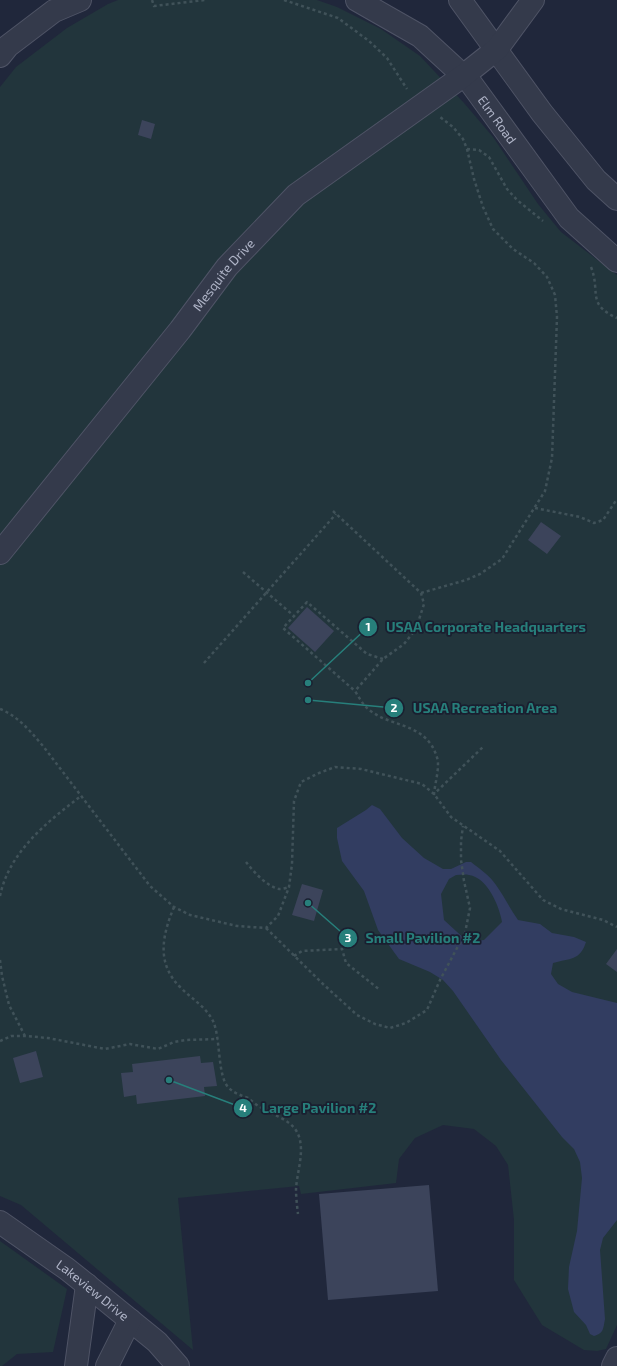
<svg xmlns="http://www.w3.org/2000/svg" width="617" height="1366" font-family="'Exo 2',sans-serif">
<rect width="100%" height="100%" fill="#20273b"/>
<path fill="#22353c" d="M118,0H317L337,7L381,29L420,56L464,103L493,137L538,204L561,232L617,275V1325L606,1349L597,1351L584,1350L542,1325L514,1280V1220L508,1165L496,1146L474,1129L443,1125L415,1138L399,1159L396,1183L301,1194L299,1186L178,1198L193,1350L21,1205L0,1196V87L16,67L67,28L108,4Z
M0,1241L67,1289L53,1352L17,1354L2,1366H0Z"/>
<path fill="#323d61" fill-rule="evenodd" d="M372,805L380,809L402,838L424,858L443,869H451L466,862H471C480,869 490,876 496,885C504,896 510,909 518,920L540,924L552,933L574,937L586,942C580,961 570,958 553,963L551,974L558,984L572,992L617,1003V1220L603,1238L600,1250L605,1319C603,1329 604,1333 594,1336L590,1334L586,1325L574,1312L568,1289L569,1267L577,1231L582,1178L580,1162L574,1149L562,1137L501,1060L453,991L443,980L430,972L399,959L378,930L364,891L342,861L337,838V828L366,810ZM456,875C460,875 465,874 469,875C488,878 499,906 502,922L484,940L468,942L444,920L441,894L449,879Z"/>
<path fill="#3c445b" d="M142,120L155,124L151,139L138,135Z
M541,522L561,536L547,554L528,540Z
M307,607L334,631L315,652L288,628Z
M302,884L323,890L314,921L292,915Z
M617,949V972L606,964Z
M36,1051L43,1077L20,1083L13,1058Z
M200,1056L201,1063L213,1062L217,1086L204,1087L205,1096L137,1104L136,1095L124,1097L121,1073L133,1072L132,1064Z
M429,1185L438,1291L328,1300L319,1194Z"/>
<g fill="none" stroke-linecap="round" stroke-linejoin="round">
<defs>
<g id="minor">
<path id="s1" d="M357,0L420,36L470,82L569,218L617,261"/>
<path d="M460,0L542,113L596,180L617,199"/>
<path d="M0,56L8,46L54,11L80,0"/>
<path id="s2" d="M0,553L180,330L227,267L296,195L463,76L497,49L533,0"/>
<path id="s3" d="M0,1222L67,1269L87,1285L157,1342L178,1366"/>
<path d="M76,1366L87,1285"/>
<path d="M107,1366L130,1320"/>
<path d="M613,1366L617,1358"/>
</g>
</defs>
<use href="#minor" stroke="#4f5466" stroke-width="24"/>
<path stroke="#405259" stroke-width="2.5" stroke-dasharray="3 3" stroke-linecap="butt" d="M152,0L154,6L205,0
M284,0L338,18L369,41L387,58L407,89
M467,149L479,150L489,157L507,189L517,200L543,221
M591,267C601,292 586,304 617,318
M535,508L580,517L594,523L603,520L617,499
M333,511L421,593L424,604L416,629L404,644L383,659L355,691
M243,572L294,616
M421,593L466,580L480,574L502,559L545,491L552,458L557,317L555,295L547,277L534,263L513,249L493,229L483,207L474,179L467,149L463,139L453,127L440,117
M383,659L367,654L307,602L283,628L355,691C360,699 364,707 372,712C392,726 418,724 432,746C435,751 438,758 438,764C438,774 435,784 434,794L484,746
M204,663L336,514
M0,709C18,716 30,731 43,746L150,886L174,907L190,915L237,926L266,928L278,916L289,887L292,864L294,801L301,782L319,773L335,767L361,769L422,784L434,794L451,817L500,851L543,900L561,909L603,920L617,927
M246,862C254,872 266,886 279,889C282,889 286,888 289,887
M0,896C9,852 47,822 81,796
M174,907C162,936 156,964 181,988C192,999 206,1007 213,1021C221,1038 217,1077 229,1088C235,1094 241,1095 248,1098C252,1101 256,1105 260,1107C272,1115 290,1119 297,1132C306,1149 297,1171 296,1189C296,1197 297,1206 298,1214
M266,928L323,984L357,1015L375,1024L390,1028L406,1023L427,1010L440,980L465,933L470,908L464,881L461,860V841L463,826
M294,956L302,951L342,949L346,963L380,990
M0,960L2,976L9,1005L25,1036
M0,1041L11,1036H25L48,1038L105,1049L130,1044L158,1049L174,1042L186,1040L218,1039"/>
<use href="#minor" stroke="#343a4b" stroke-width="22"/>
</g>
<g text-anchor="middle" stroke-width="3.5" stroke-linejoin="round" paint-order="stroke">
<g font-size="13" fill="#afb4c7" stroke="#1a1f30">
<text dy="5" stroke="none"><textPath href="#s1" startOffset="187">Elm Road</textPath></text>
<text dy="5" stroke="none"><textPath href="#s2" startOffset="357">Mesquite Drive</textPath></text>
<text dy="5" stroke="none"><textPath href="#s3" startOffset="115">Lakeview Drive</textPath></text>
</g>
</g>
<path fill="none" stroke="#277f7b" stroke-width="1.5" d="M308 683L368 627M308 700L394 708M308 903L348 938M169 1080L243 1108"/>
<g fill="#277f7b" stroke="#1a1f30" stroke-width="1.5">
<circle cx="308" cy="683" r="4"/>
<circle cx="308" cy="700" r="4"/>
<circle cx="308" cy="903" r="4"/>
<circle cx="169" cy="1080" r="4"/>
<circle cx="368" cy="627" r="10"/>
<circle cx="394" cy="708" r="10"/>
<circle cx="348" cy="938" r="10"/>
<circle cx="243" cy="1108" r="10"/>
</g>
<g font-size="12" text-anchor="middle" font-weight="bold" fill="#fff">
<text x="368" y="631">1</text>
<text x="394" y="712">2</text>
<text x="348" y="942">3</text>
<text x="243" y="1112">4</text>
</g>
<g font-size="14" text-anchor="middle" font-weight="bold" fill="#277f7b" stroke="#1a1f30" stroke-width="3.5" stroke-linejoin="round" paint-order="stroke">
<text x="486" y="632">USAA Corporate Headquarters</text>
<text x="485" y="713">USAA Recreation Area</text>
<text x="423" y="943">Small Pavilion #2</text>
<text x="319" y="1113">Large Pavilion #2</text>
</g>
</svg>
